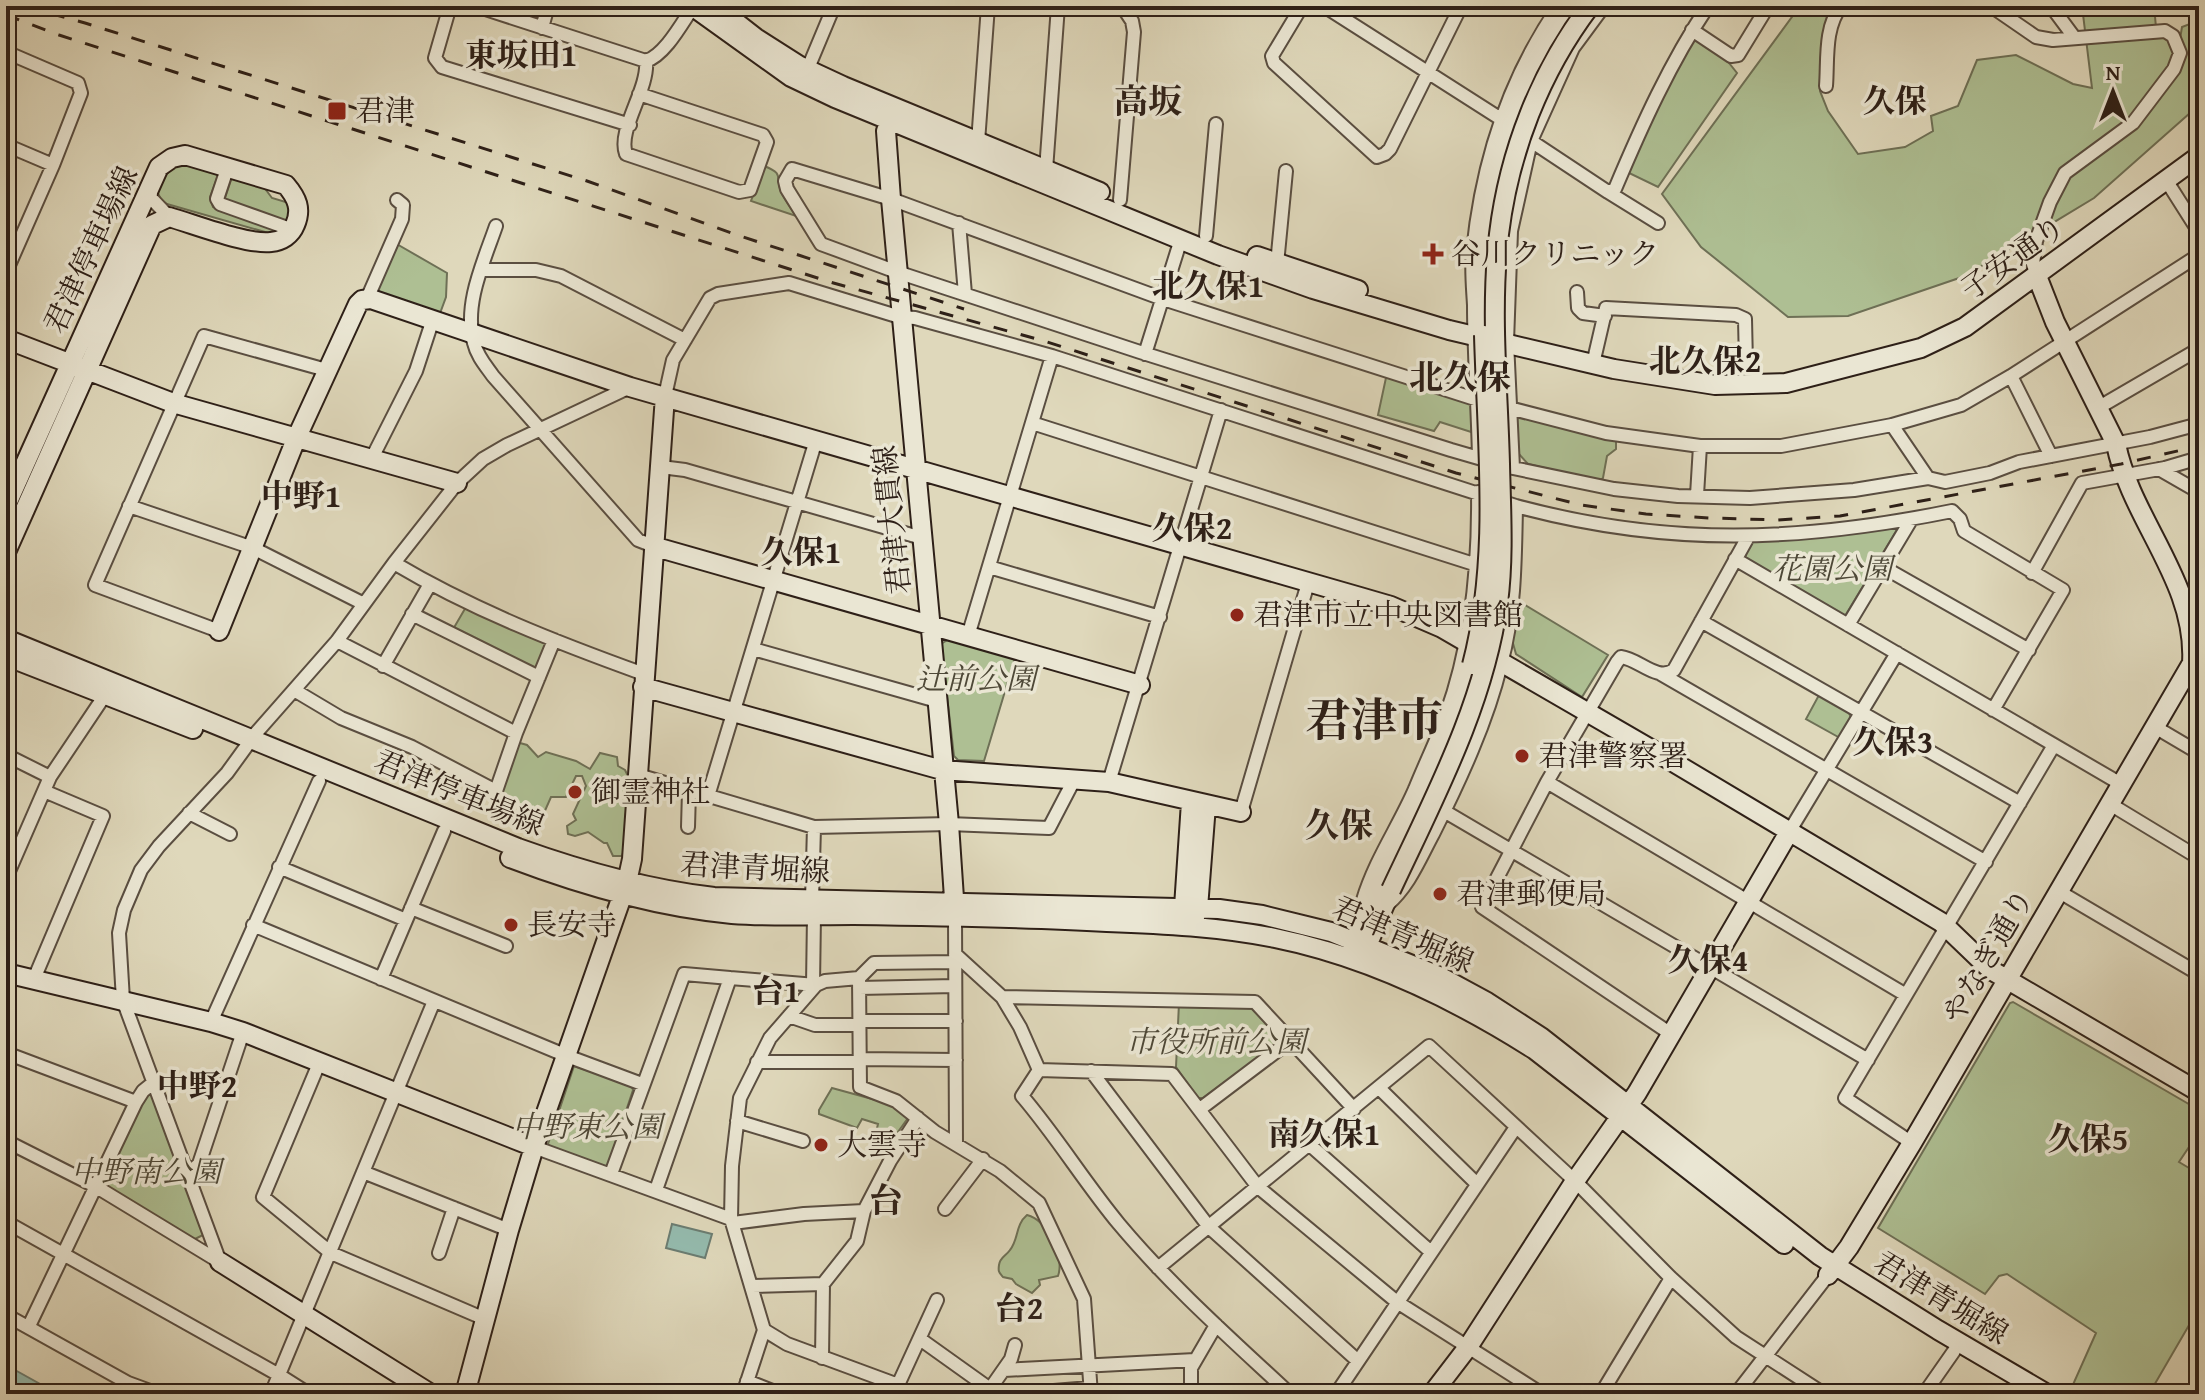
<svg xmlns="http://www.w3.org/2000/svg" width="2205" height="1400" font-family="'Gentium Book Plus','Noto Serif JP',serif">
<rect width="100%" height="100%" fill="#dfd8bb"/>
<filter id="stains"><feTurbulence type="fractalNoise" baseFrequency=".0025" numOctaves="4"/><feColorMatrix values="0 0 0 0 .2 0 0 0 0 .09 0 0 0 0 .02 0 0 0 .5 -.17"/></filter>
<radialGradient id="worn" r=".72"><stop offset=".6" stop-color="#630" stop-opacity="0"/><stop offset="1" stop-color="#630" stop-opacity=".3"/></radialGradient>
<path fill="#aebf93" stroke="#6e7056" stroke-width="2" d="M1800,6H1837L1825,24L1820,91L1828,111L1858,154L1905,147L1933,131L1931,116L1958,106L1977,60L2016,55L2073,84L2092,88L2082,6H2154L2156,27L2180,39L2182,27L2190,24L2199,12V105L2094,198L1965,276L1848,316L1788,317L1701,247L1662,194Z
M1695,37L1721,53L1737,73L1658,187L1627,172L1679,59Z
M191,163L220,170L210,197L213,207L282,230L272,234L167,204L161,200L158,193C164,173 171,165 191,163Z
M764,166C785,174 775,177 781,192C785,200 791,208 796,216L751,201Z
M233,174L260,182L272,198L289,203V223L229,203L225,198Z
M395,243L447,273L446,297L439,316L376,292Z
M1387,373L1472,402L1473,424L1471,432L1440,422L1434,431L1378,415Z
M1518,414L1616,439V449L1607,456L1603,478L1599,481L1528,464L1517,452L1518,437L1515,431Z
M1896,525L1898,528L1845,616L1747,559L1745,555L1750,540Z
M1520,602L1608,655L1582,697L1516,654L1512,640Z
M466,607L547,641L540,671L452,631Z
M949,639L1015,658L984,761L958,760L954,756L941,644Z
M1819,695L1848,710L1851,718L1840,738L1806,719Z
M520,743L527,745L538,757L546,752L576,761L590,769L600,753L617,757L618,766L625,770L630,780L625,821L626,844L622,856H613L607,843H604L588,832L575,836L568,834L567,826L576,820L573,814L586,786L582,776H576L566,797H551L540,822C532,819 505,797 500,790L516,744Z
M2013,1002L2199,1110V1132L2179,1162L2199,1174V1308L2149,1394H2079L2071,1389L2096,1333L2007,1274L1999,1276L1985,1294L1878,1228L2010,1003Z
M1179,1003L1249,1006L1280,1035L1279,1042L1203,1098H1198L1176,1067Z
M574,1066L631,1085L633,1090L607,1168L551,1149L548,1144Z
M832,1088L894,1105L908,1118L890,1143L875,1137L878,1124L862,1119L857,1128L819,1114V1110Z
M149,1093L153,1096L203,1235L193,1240L106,1186L105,1181L143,1095Z
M1027,1215C1048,1220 1065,1256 1058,1276L1039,1280L1040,1285L1032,1293L1016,1284L1012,1279L1003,1277C999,1272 998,1272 999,1265C1000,1257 1006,1256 1010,1250C1019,1239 1015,1225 1027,1215Z"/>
<path fill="#94baad" stroke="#6b7c71" stroke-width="2" d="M672,1224L712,1234L705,1258L666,1248Z
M6,1365L58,1394H6Z"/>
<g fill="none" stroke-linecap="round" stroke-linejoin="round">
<defs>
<path id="street" d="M450,6L435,58L442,67L630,125
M476,6L646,61C665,55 682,23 693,7
M1302,6L1272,56L1274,63L1377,157L1385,154L1390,149L1461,6
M1324,6L1501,119
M1991,6L2036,37L2053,40L2165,31L2173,36L2180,53L2174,69L2133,123L2065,173L2050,202L2036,241L2033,264L2037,276
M2051,6L2074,37
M542,28L548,6
M1692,30L1731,56L1738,55L1768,6
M6,52L78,83L81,93L53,165L6,272
M806,73L834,6
M1826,86C1828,60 1824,28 1841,6
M639,94L763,135L767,142L750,190L739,192L626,154C617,130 649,89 646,61
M1531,141L1608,192L1615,189C1642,125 1670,63 1708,6
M978,142L988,6
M6,145L53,165
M228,166L217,199L220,204L293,230
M1046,170L1058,6
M2166,180L2199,232
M150,187L151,198L169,217
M1608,192L1658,223
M1120,200L1134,32L1132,21L1122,6
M959,223L965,294
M496,226C484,261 463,305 474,343C477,356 486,366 493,376L638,540L656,547
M1206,236L1216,124
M2199,255L2011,376L1961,405L1892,425L1781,446H1700L1606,433L1478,400L1163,299L891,199L792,169L785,181L787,189L821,244L897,272L1140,352L1451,450L1513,468L1614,489L1678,496L1750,498L1854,490L1928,478L1945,482L1990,473L2019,462L2150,437L2199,424
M1277,264L1286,171
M481,270H536L561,276L685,340
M1577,292L1578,308L1583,313L1605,316
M367,299L402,219L403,205L397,200
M1145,354L1181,239
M1593,364L1606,308L1736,315L1745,319L1746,364
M2011,376L2051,456
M665,396L673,360L710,298L718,294L789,283L900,317L915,318L1052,356L1516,506C1668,547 1799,542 1952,511L1960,519L1964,531L2063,590L1993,710
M2096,409L2199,349
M1032,423L1477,565
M1892,425L1928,478
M372,458L416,371L433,319
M1479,458C1478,407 1474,356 1474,305C1473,287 1471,268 1473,251C1482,163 1509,78 1559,6
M661,467L685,470L922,538
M1513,468L1507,342L1511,231L1531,141L1573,48L1604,6
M2159,469L2199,492
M1697,495L1700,446
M129,506L253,548L364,604
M1735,559L2121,784
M394,563C473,610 558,643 644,674
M989,567L1160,617
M1883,567L2029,650
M2032,573L2082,483L2165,468L2199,458
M412,614L539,677
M1701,621L2020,803
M1848,625L1911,520
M219,631L95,585L204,336L330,371
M968,636L1052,356
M337,641L516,733
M753,649L937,701
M383,666L430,584
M1661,674L1986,862
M294,690L341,718L412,747L496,791L516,733L554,640
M2155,727L2199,753
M6,755L50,777
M638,775L814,827L949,824L1049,828L1074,780
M1109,782L1221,410
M1547,782L1906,995
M708,796L816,440
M2110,804L2199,858
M1444,811L1868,1060
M1241,812L1308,583
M189,813L230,834
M688,827L689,791
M1789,832L1897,653
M279,867L406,920
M6,878L50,777L105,695
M2058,891L2199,974
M812,900L814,827
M1363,900C1375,860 1399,826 1415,789C1425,764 1437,740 1446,715C1472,643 1479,568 1478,492
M1387,905C1409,886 1419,860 1433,834C1460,780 1487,722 1501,664C1515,613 1515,558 1516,506
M411,908L506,946
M955,916L956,1143
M253,925L567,1056L642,1084
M955,954L1002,997L1020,1027L1039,1070
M859,978L860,1087L896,1101L935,1132L1000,1171L1039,1203L1084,1299L1091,1394
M34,979L103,816L44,791
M381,979L444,831
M813,985L814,915
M859,988L955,986
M1002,997L1255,1002L1354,1109
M789,1016L815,1025H859
M859,1021H956
M211,1022L319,781
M1671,1034L1482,907L1547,782L1617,662L1621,657C1639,659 1657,682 1674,670L1748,537
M6,1053L136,1102
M860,1059L956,1060
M320,1061L263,1197L331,1253L485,1319
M757,1062H860
M1039,1070L1172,1074L1258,1187L1397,1302L1542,1394
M1039,1070L1022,1096C1057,1137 1085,1183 1119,1224C1171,1286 1231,1339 1290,1394
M1091,1071L1209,1227L1358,1361
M1380,1089L1477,1184
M1200,1109L1290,1041
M737,1121L803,1141
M6,1141L95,1186L220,1262
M1912,1143L1845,1098L2054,745
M1310,1145L1431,1252
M534,1147L731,1219
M363,1172L509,1230
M189,1173L199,1164L243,1032
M611,1174L684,974L730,978
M656,1190L730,978L816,985L825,981L859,978L874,963L955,962
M945,1209L983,1159
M6,1222L279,1375L309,1394
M733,1223L804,1214L864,1211
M439,1253L454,1208
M220,1262L123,1000L119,933L124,910L141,870L159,846L227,773L256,733L337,641L394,563L457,483L483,459L507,445L630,387
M1158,1268L1429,1046L1575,1181L1671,1278L1736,1337L1824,1394
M752,1286L823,1284
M6,1315L128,1383L158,1394
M29,1326L136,1102L143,1091L153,1083
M764,1330L787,1344L898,1385L907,1394
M920,1339L997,1394
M822,1358L823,1284L857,1241L864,1211L890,1161L918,1118
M1004,1370L1195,1360
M747,1381L780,1394
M898,1385L937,1300
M990,1389L1011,1359L1015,1345
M271,1394L434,1001
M743,1394L764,1330L731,1219L732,1166L740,1098L770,1038L816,985
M1017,1394L1090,1388
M1191,1394V1368L1216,1325
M1336,1394L1516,1127
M1601,1394L1671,1278
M1736,1394L1828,1275
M1924,1394L1954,1351"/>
<path id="secondary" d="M692,6L791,77L835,98L1218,255L1313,289L1449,330L1614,369L1715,385L1786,383L1921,348L1965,327L2199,156
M715,6L756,38L800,66L843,86L1100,192
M894,112L886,131L891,199L949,824L955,913
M1257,256L1358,290
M1484,335C1481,216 1501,105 1573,6
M6,339L173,403L457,483
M6,506L159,167L172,158L185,155L286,185C297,198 302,209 295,225C291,235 282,241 271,242C247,245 194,224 169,217L152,225L6,552
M656,547L1140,685
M219,631L296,439L358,304L362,300L371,299L630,387L1360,597L1391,606L1442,628L1668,759L1941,922L1991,970L2199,1092
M6,639L518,848C582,871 645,889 714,897L1219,909L1262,915L1331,932L1439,976L1487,1002L1541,1037L1820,1256L1938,1330L2047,1394
M6,656L193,729
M643,687L942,770L1109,782L1241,812
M510,858C581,885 655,907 732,914C772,917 813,915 853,915C938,916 1022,917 1107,922C1163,924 1220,927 1275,938C1369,957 1455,999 1535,1050L1784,1244
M1188,917L1184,907L1191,802
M1195,917L1198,908L1206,805
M1352,951L1360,926L1359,914C1382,882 1398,846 1415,810C1436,763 1459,715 1472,665
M1360,952L1367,946L1391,890
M6,973L211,1022L243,1032L534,1147
M220,1262L431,1394
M1828,1275L1849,1247L1912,1143L2192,663C2197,582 2131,520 2116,444L2055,322L2037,276
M465,1394L509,1230L534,1147L627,882L632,859L665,396
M1432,1394L1468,1347L1575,1181L1637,1093L1789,832"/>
</defs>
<use href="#street" stroke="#5a4e41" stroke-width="16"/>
<use href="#secondary" stroke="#2e2018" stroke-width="22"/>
<use href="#street" stroke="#eae6d3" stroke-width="12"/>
<use href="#secondary" stroke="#eae6d3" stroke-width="18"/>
<path stroke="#2e2018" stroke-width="3" stroke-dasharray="14 14" stroke-linecap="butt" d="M24,6L85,23L587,181L737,235L964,309
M6,15L59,35L830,282L1044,341L1456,473L1581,505L1646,514L1710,518L1777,520L1840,516L2121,464L2199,446"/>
<defs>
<path id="secondary-bridge" d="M1472,665C1500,558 1487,444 1484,335
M1391,890C1434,798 1484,705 1498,603C1504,557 1501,510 1500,464C1498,388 1490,309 1499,234C1509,152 1540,72 1590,6"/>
</defs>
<use href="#secondary-bridge" stroke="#2e2018" stroke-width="22" stroke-linecap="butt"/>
<use href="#secondary-bridge" stroke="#eae6d3" stroke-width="18"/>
</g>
<g fill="#8f2418" stroke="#eae6d3" stroke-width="3">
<rect x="327" y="101" width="20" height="20" rx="4"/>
<path d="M1429 242h8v8h8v8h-8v8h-8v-8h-8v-8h8z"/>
<circle cx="1237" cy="615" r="8"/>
<circle cx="1522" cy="756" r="8"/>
<circle cx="575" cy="792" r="8"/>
<circle cx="1440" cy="894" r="8"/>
<circle cx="511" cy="925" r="8"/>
<circle cx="821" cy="1145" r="8"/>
</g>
<g text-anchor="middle" stroke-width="7" stroke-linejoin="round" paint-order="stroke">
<g font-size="30" fill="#2e2018" stroke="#eae6d3" text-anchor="start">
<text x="355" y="121">君津</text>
<text x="1451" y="264">谷川クリニック</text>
<text x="1253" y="625">君津市立中央図書館</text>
<text x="1538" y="766">君津警察署</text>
<text x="591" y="802">御霊神社</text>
<text x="1456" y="904">君津郵便局</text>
<text x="527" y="935">長安寺</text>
<text x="837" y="1155">大雲寺</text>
</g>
<g font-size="30" fill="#2e2018" stroke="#eae6d3">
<text transform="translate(91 250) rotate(-65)" y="10">君津停車場線</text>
<text transform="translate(2013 258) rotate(-36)" y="10">子安通り</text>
<text transform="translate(892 520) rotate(-96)" y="10">君津大貫線</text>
<text transform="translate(459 793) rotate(22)" y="10">君津停車場線</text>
<text transform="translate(755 868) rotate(3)" y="10">君津青堀線</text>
<text transform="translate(1403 935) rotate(23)" y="10">君津青堀線</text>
<text transform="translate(1988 956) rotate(-60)" y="10">やなぎ通り</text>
<text transform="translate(1941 1298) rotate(31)" y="10">君津青堀線</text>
</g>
<g font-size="30" font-style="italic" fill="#4e4837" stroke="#eae6d3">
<text x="1832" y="579">花園公園</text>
<text x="976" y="689">辻前公園</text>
<text x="1216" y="1052">市役所前公園</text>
<text x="587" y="1137">中野東公園</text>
<text x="146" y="1182">中野南公園</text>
</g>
<g font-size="32" font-weight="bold" fill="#2e2018" stroke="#eae6d3">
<text x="521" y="66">東坂田1</text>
<text x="1895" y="112">久保</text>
<text x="1208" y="297">北久保1</text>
<text x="1705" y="372">北久保2</text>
<text x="301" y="507">中野1</text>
<text x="1192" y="539">久保2</text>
<text x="801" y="563">久保1</text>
<text x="1893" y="753">久保3</text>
<text x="1708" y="971">久保4</text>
<text x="776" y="1002">台1</text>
<text x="197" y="1097">中野2</text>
<text x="1324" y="1145">南久保1</text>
<text x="2088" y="1150">久保5</text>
<text x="1019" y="1319">台2</text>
</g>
<g font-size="34" font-weight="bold" fill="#2e2018" stroke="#eae6d3">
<text x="1148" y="113">高坂</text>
<text x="1460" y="389">北久保</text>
<text x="1339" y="837">久保</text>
<text x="886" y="1212">台</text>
</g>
<g font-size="46" font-weight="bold" fill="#2e2018" stroke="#eae6d3">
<text x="1374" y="736">君津市</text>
</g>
</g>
<rect width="2205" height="1400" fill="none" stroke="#dfd8bb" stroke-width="32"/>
<rect x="8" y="8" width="2189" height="1384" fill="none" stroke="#2e2018" stroke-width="4"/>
<rect x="16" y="16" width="2173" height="1368" fill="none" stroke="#2e2018" stroke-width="2"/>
<g transform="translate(2113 92)" stroke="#eae6d3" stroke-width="6" paint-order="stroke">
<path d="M0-6L14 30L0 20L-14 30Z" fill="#2e2018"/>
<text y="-12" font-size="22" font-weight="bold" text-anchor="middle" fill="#2e2018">N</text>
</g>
<rect width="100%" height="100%" filter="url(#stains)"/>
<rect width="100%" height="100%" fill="url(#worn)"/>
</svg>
